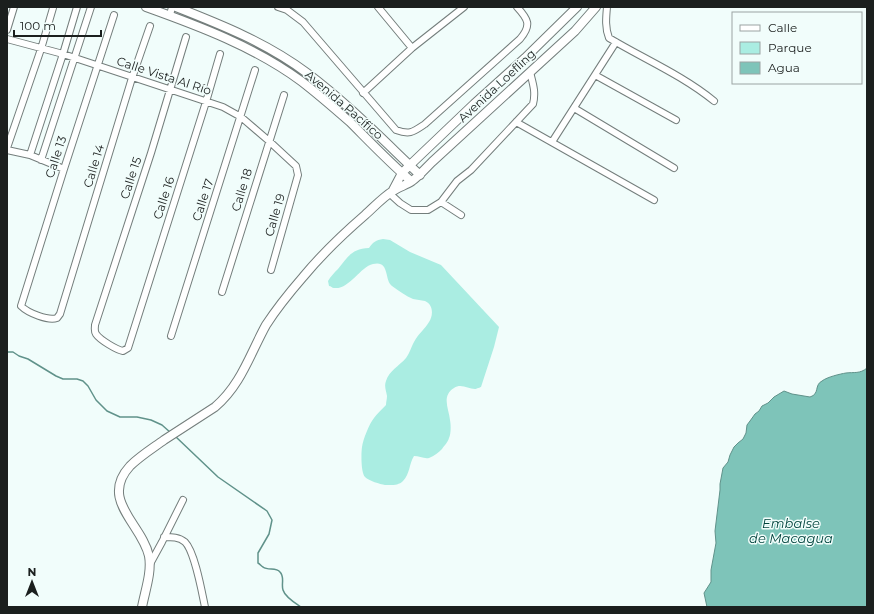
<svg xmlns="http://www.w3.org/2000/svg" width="874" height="614" font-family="Montserrat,sans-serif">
<rect width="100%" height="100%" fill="#f1fdfb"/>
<path fill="#aaede2" d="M383,239L390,240L410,252L441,265L499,327L494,347L481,387C481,387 476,389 475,389C468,389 461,383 454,388C441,396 449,409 450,420C451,425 451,434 449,438C448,442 444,446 442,449C439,452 434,456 429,458C424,459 419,456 414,456C409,464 410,474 403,481C398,486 391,485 385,485C380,484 369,481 365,477C361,473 361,454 362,447C363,440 369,424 374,418C377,414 382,409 386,405C386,402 387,399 387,396C386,390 384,386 386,381C389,371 399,366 406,358C410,353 411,347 414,342C418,334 425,329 429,322C433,316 434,305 425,301C421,300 417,300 413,299C406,296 399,291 392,286C384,280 390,260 373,264C360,267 349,290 334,288C332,288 331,286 329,286L328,281C331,276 334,273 338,269C348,257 351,249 369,248C373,242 376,240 383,239Z"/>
<path fill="#7ec4b9" stroke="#60928a" d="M867,368V607H707L704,593L711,582V570L716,543L715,531L720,490V484L723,468L728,462L730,455L734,447L738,443L743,439L746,433L747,425L750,421L755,414L759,411L762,406L768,403L774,397L784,391L792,394L810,397C820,394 814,385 822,381C827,377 840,374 846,373C854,372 860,374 867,368Z"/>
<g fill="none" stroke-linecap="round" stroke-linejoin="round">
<path stroke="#60928a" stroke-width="1.5" d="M7,352H13L19,356L28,359L56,376L63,379H77L83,381L88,386L96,400L107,411L120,417H137L151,420L162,425L171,433
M176,437L218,477L267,511L272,520L269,534L258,553V563C260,564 261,566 263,567C268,571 276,567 280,572C285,577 281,584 283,590C285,597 295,603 301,607"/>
<defs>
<path id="minor" d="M278,7L287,10L303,22L396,130C410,135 413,132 425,124L520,39C532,25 528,19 517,7
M378,7L412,48
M607,7C606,18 605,28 609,38C644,59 682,75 714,101
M114,15L64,169L21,306C28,313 48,321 57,318L60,314L132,78L150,26
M170,15L172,7
M7,30L14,7
M186,37L151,153L95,325C95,328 94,331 96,334C100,340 117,350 123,351L128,348L206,102L220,54
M7,39L63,54L223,107L241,117L269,141L296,166L298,175L271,270
M595,75L676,120
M363,93L412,48L464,7
M574,108L674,168
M516,122L654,200
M552,142L616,42
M7,148L41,49L53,8
M7,150L30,155L64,169
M30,155L63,54L77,7
M41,160L91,7
M389,193L400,203L411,210H428L441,202L461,215
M441,202L457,181L471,170L533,104C536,92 533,84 530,72
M222,292L284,95
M171,336L255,70
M164,537C172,537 179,537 185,542C195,552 202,593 205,607
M150,564L162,542L183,500"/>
<path id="tertiary" d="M146,7C199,26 255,47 301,81C318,94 334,108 350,122C370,142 390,163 411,181
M176,7C222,25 267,43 307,73C347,103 383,140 420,175
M393,190L402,173L410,165L474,104L525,58L577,7
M142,607C145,591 152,572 149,556C142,524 99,500 130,466C140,456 153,448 164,440C181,429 198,418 215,407C241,385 250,354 266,325C277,308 290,292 303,277C322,254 343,234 365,215C374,207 383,197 393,191C399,187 406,185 412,181C419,176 425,169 432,162L575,31L596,7"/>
</defs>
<use href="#minor" stroke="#747e7c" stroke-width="8"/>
<use href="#tertiary" stroke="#747e7c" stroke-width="10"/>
<use href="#minor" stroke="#fff" stroke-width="6"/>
<use href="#tertiary" stroke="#fff" stroke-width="8"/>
</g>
<g text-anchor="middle" stroke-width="3" stroke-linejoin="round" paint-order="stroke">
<g font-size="12" fill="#1b1f1e" stroke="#f1fdfb">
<text transform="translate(164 76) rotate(18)" y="4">Calle Vista Al Río</text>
<text transform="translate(497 86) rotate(-43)" y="4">Avenida Loefling</text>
<text transform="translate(344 105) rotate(41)" y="4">Avenida Pacífico</text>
<text transform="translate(56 157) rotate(-72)" y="4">Calle 13</text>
<text transform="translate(94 166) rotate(-73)" y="4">Calle 14</text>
<text transform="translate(131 178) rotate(-72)" y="4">Calle 15</text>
<text transform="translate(242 190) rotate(-73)" y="4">Calle 18</text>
<text transform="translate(164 198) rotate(-72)" y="4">Calle 16</text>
<text transform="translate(203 200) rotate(-72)" y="4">Calle 17</text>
<text transform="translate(275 215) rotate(-74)" y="4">Calle 19</text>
</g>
<g font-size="13" font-style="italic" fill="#00443d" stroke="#f1fdfb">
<text x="791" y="528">Embalse<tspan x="791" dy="15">de Macagua</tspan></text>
</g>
</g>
<rect width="874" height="614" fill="none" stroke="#1b1f1e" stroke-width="16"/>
<rect x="732" y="12" width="130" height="72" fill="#f1fdfb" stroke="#9ba4a3"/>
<rect x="740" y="25" width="20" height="6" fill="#ffffff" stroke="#9ba4a3"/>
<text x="768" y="32" font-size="12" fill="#1b1f1e">Calle</text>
<rect x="740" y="42" width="20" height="12" fill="#aaede2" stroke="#9ba4a3"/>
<text x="768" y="52" font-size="12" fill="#1b1f1e">Parque</text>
<rect x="740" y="62" width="20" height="12" fill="#7ec4b9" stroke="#9ba4a3"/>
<text x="768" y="72" font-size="12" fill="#1b1f1e">Agua</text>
<g transform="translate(32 582)" stroke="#f1fdfb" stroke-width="3" paint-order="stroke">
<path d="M0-3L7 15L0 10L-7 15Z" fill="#1b1f1e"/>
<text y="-6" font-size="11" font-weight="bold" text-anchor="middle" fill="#1b1f1e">N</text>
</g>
<path d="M14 30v6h87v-6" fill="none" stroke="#1b1f1e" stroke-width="2"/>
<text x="20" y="30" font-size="12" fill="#1b1f1e" stroke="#f1fdfb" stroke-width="3" paint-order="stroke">100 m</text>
</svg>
